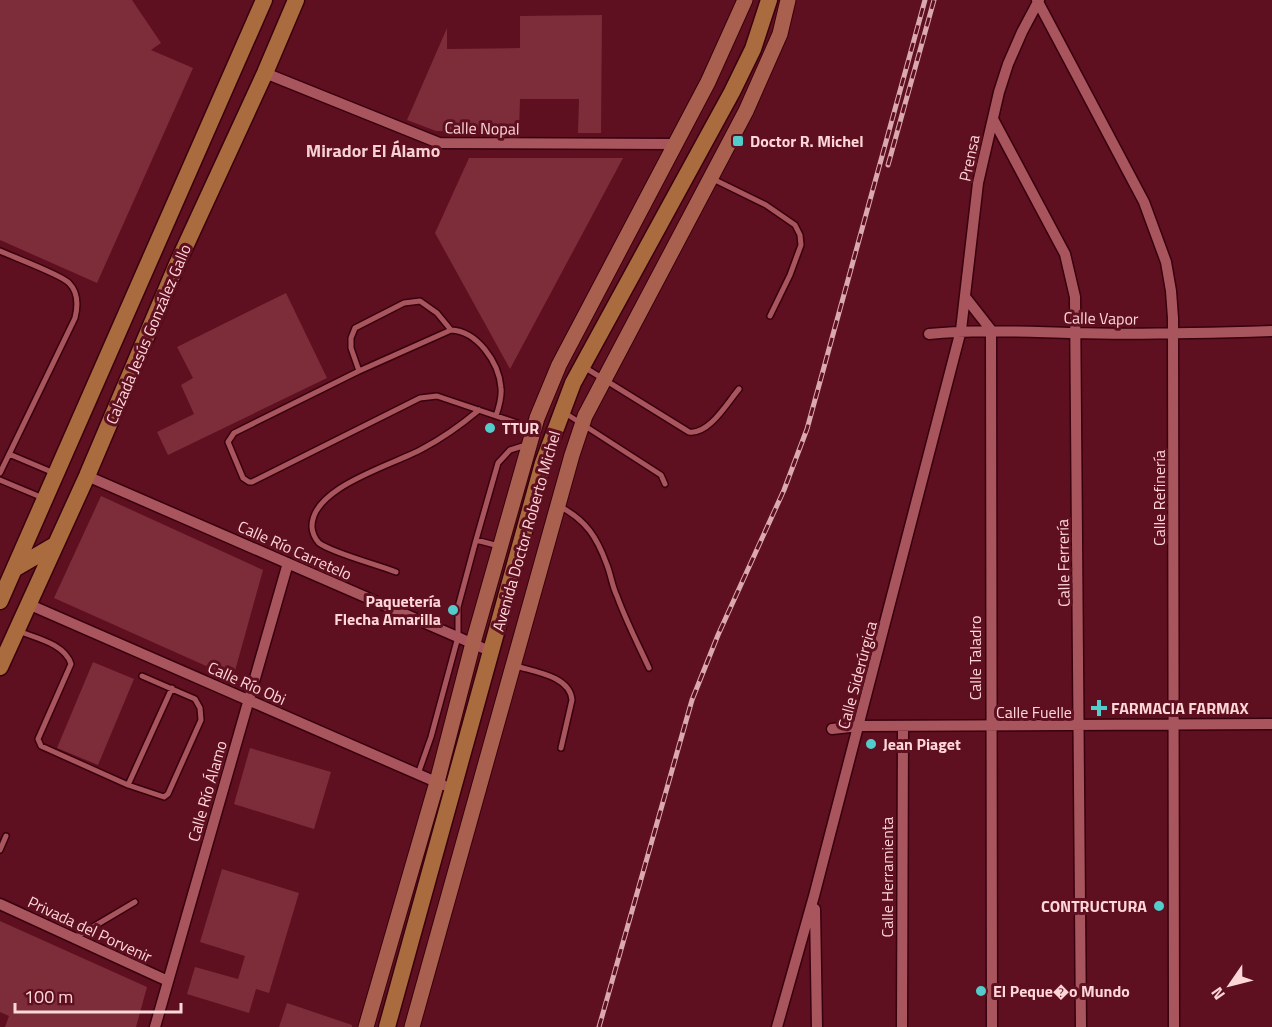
<svg xmlns="http://www.w3.org/2000/svg" width="1272" height="1027" font-family="'Titillium Web',sans-serif">
<rect width="100%" height="100%" fill="#5e1020"/>
<path fill="#7c2d39" d="M0,0H132L161,43L151,50L193,68L97,283L0,240Z
M602,15L601,133H578L579,99H520L519,132L436,131L407,120L447,28V49L520,48V16Z
M469,158H623L510,369L435,233Z
M286,293L327,378L168,455L157,432L194,414L181,385L193,378L177,347Z
M101,496L263,570L233,678L54,598Z
M93,662L134,679L98,765L57,748Z
M250,748L331,772L314,829L234,804Z
M222,869L299,893L269,993L256,989L249,1013L187,994L195,967L238,979L245,956L200,942Z
M0,921L147,987L136,1027H5L9,1016L0,1012Z
M287,1003L352,1025V1027H279Z"/>
<g fill="none" stroke-linecap="round" stroke-linejoin="round">
<defs>
<path id="service" d="M713,179L766,205L795,225L800,235L801,245L790,275L770,316
M0,251C13,257 62,275 69,283C79,293 78,306 75,318L0,473
M584,367L689,432C709,435 727,403 739,389
M359,371L351,348V338L355,328L404,303L420,301L437,313L451,330
M565,413L661,475L665,484
M496,416C499,407 502,397 501,388C499,362 477,331 451,330L359,371L234,433L228,442L243,478L249,482H252L420,398L437,396L532,428
M9,454L54,473
M0,480L43,498
M559,506C586,520 597,537 607,565C611,575 612,586 617,596C626,621 638,644 649,668
M476,540L498,463L510,450L526,445
M396,572C379,565 332,553 319,543C315,539 312,532 312,527C311,487 393,465 422,449C443,438 461,425 479,410
M18,631C36,638 65,644 71,664L38,739L41,746L128,785L164,797L168,794L201,720L200,708L195,699L142,676
M516,666C535,672 570,676 572,700L561,748
M418,774L431,737L458,637V607L476,540L499,546
M128,785L172,688
M0,850L6,836
M76,937L135,902"/>
<path id="minor" d="M1037,0L1144,202L1166,262L1171,291L1173,318L1174,1027
M265,73L439,143L675,144
M993,119L1065,254L1075,297L1081,1027
M966,298L991,330L992,1027
M929,334C979,329 1026,332 1075,333C1141,335 1207,333 1272,331
M87,476L492,652
M28,604L443,785
M832,729L859,726L1272,724
M0,904L168,981
M815,909L817,1027
M155,1027L288,563
M777,1027L814,896L961,330L978,183L999,92L1008,64L1022,32L1039,0
M902,1027L903,727"/>
<path id="secondary" d="M366,1027L437,782L473,643L537,418L559,365L708,82L745,0
M412,1027L572,455L585,416L746,111L780,34L788,0"/>
<path id="primary" d="M14,569L55,545
M0,601L264,0
M0,667L87,476L178,262L265,73L296,0
M387,1027L543,463L573,383L732,92L753,49L769,0"/>
</defs>
<use href="#service" stroke="#39000d" stroke-width="8"/>
<use href="#minor" stroke="#39000d" stroke-width="13"/>
<use href="#secondary" stroke="#39000d" stroke-width="17"/>
<use href="#primary" stroke="#39000d" stroke-width="19"/>
<use href="#service" stroke="#a8555e" stroke-width="5"/>
<use href="#minor" stroke="#a8555e" stroke-width="10"/>
<use href="#secondary" stroke="#a9604e" stroke-width="15"/>
<use href="#primary" stroke="#aa6b3e" stroke-width="16"/>
<defs>
<path id="rail" d="M888,165L934,0
M599,1027L692,700L718,635L784,490L807,429L925,0"/>
</defs>
<use href="#rail" stroke="#daa9ae" stroke-width="5"/>
<use href="#rail" stroke="#5e1020" stroke-width="3" stroke-dasharray="9" stroke-linecap="butt"/>
</g>
<g fill="#52cdcc" stroke="#5e1020" stroke-width="2">
<rect x="732" y="135" width="12" height="12" rx="3"/>
<circle cx="490" cy="428" r="6"/>
<circle cx="453" cy="610" r="6"/>
<path d="M1096 699h6v6h6v6h-6v6h-6v-6h-6v-6h6z"/>
<circle cx="871" cy="744" r="6"/>
<circle cx="1159" cy="906" r="6"/>
<circle cx="981" cy="991" r="6"/>
</g>
<g text-anchor="middle" stroke-width="6" stroke-linejoin="round" paint-order="stroke">
<g font-size="16" fill="#ffd7d9" stroke="#5e1020">
<text transform="translate(482 128) rotate(1)" y="6">Calle Nopal</text>
<text transform="translate(969 158) rotate(-78)" y="6">Prensa</text>
<text transform="translate(1101 318) rotate(1)" y="6">Calle Vapor</text>
<text transform="translate(148 334) rotate(-67)" y="6">Calzada Jesús González Gallo</text>
<text transform="translate(1159 498) rotate(-90)" y="6">Calle Refinería</text>
<text transform="translate(526 531) rotate(-74)" y="6">Avenida Doctor Roberto Michel</text>
<text transform="translate(295 550) rotate(24)" y="6">Calle Río Carretelo</text>
<text transform="translate(1063 563) rotate(-91)" y="6">Calle Ferrería</text>
<text transform="translate(975 658) rotate(-90)" y="6">Calle Taladro</text>
<text transform="translate(857 675) rotate(-75)" y="6">Calle Siderúrgica</text>
<text transform="translate(247 683) rotate(24)" y="6">Calle Río Obi</text>
<text x="1034" y="718">Calle Fuelle</text>
<text transform="translate(207 791) rotate(-74)" y="6">Calle Río Álamo</text>
<text transform="translate(887 877) rotate(-90)" y="6">Calle Herramienta</text>
<text transform="translate(90 929) rotate(25)" y="6">Privada del Porvenir</text>
</g>
<g font-size="16" font-weight="bold" fill="#ffd7d9" stroke="#5e1020" text-anchor="start">
<text x="750" y="147">Doctor R. Michel</text>
<text x="502" y="434">TTUR</text>
<text x="441" y="607" text-anchor="end">Paquetería<tspan x="441" dy="18">Flecha Amarilla</tspan></text>
<text x="1111" y="714">FARMACIA FARMAX</text>
<text x="883" y="750">Jean Piaget</text>
<text x="1147" y="912" text-anchor="end">CONTRUCTURA</text>
<text x="993" y="997">El Peque�o Mundo</text>
</g>
<g font-size="18" font-weight="bold" fill="#f7d0d2" stroke="#5e1020">
<text x="373" y="157">Mirador El Álamo</text>
</g>
</g>
<g transform="translate(1230 985) rotate(235)" stroke="#5e1020" stroke-width="4.5" paint-order="stroke">
<path d="M0-4.5L10 22L0 15L-10 22Z" fill="#ffd7d9"/>
<text y="-9" font-size="16" font-weight="bold" text-anchor="middle" fill="#ffd7d9">N</text>
</g>
<path d="M15 1003v9h166v-9" fill="none" stroke="#ffd7d9" stroke-width="3"/>
<text x="24" y="1003" font-size="18" fill="#ffd7d9" stroke="#5e1020" stroke-width="4.5" paint-order="stroke">100 m</text>
</svg>
